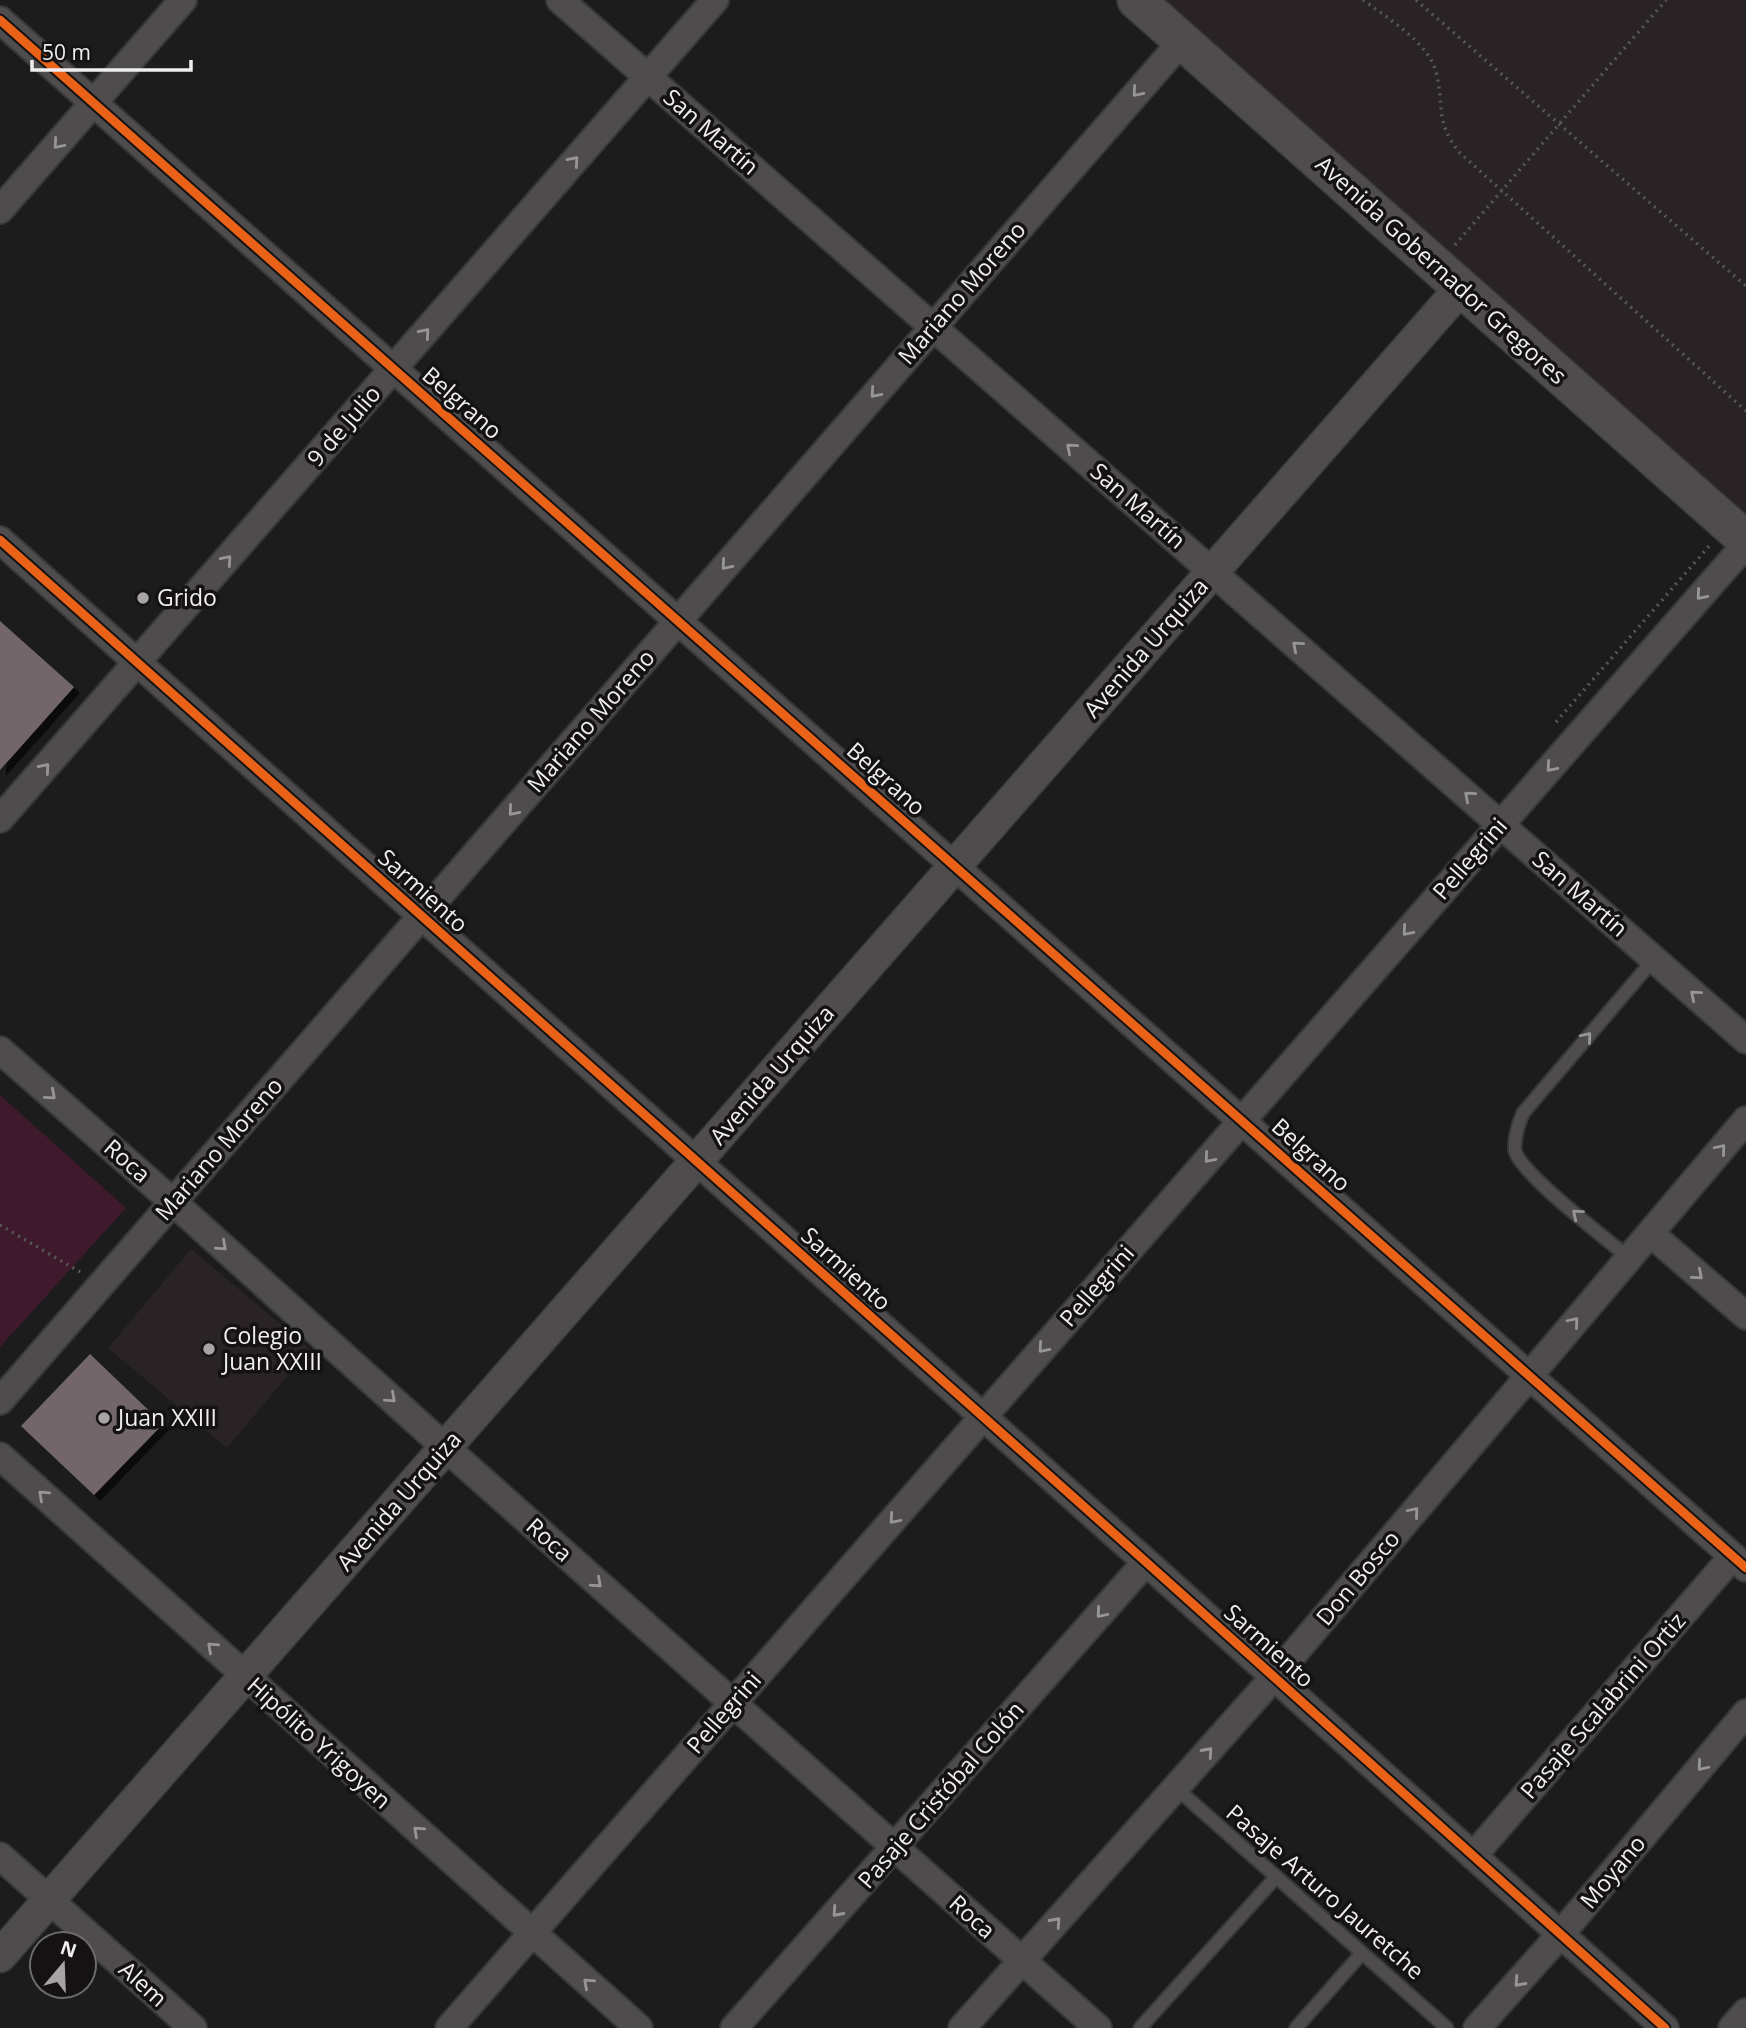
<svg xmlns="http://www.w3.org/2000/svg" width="1746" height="2028" font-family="'Open Sans',sans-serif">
<defs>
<filter id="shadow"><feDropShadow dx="6" dy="6" stdDeviation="0" flood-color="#0009"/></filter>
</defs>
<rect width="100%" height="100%" fill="#1c1c1c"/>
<path fill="#2a2326" d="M1136,0H1746V540Z
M191,1249L310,1349L227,1448L108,1348Z"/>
<path fill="#3f192c" d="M0,1095L126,1208L0,1347Z"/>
<path fill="#72666b" filter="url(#shadow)" d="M0,621L74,687L0,770Z
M90,1354L163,1424L94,1495L21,1426Z"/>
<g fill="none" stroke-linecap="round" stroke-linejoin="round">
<defs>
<path id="service" d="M1629,1258C1608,1240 1518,1172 1515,1150C1514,1137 1518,1125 1523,1113L1654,959
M1176,1788L1447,2028
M1140,2028L1276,1877
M1296,2028L1362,1953"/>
<path id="minor" d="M560,0L1746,1040
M0,20L1746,1568
M0,210L183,0
M0,540L1146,1562L1665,2028
M0,819L715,0
M0,1050L173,1202L446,1448L1098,2028
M1650,1233L1746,1316
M0,1401L1182,41
M0,1456L639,2028
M0,1856L193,2028
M1473,1856L1733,1556
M449,2028L1746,544
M734,2028L1146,1562
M962,2028L1275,1676L1746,1120
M1477,2028L1560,1935L1746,1713
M1732,2028L1746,2012"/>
<path id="tertiary" d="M0,1956L1461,288"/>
<path id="secondary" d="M1136,0L1746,540"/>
</defs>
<use href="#service" stroke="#383838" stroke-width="16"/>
<use href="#minor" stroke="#383838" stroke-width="30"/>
<use href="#tertiary" stroke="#383838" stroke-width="35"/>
<use href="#secondary" stroke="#383838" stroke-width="40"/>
<path stroke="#585858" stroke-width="3.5" stroke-dasharray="2 5" stroke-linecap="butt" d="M1363,0C1386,17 1429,43 1436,72C1445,107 1434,121 1460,153L1746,411
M1416,0L1746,286
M1455,245L1666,0
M1556,722L1710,545
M0,1225L80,1272"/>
<use href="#service" stroke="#4e4c4d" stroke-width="12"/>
<use href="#minor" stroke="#4e4c4d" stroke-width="26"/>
<use href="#tertiary" stroke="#4e4c4d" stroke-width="32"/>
<use href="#secondary" stroke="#4e4c4d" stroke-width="37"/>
<defs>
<path id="cycleway" d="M0,20L1746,1568
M0,540L1146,1562L1665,2028"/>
</defs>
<use href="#cycleway" stroke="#141212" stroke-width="13"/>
<use href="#cycleway" stroke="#ea6118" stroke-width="9"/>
</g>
<defs><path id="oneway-chevron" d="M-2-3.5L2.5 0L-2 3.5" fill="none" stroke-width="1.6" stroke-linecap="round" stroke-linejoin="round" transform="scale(1.75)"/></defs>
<g stroke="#979596">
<use href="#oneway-chevron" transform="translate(1137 92) rotate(131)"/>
<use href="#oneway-chevron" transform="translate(58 144) rotate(131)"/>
<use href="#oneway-chevron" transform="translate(574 161) rotate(-49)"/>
<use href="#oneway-chevron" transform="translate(425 333) rotate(-49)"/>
<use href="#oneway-chevron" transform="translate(875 393) rotate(131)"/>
<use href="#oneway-chevron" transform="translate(1071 448) rotate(-139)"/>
<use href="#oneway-chevron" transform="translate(227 560) rotate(-49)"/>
<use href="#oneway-chevron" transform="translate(726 565) rotate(131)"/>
<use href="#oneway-chevron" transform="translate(1701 595) rotate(131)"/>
<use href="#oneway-chevron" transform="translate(1297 646) rotate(-139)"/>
<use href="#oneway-chevron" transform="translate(1551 767) rotate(131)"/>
<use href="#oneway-chevron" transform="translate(45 768) rotate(-49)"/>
<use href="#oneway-chevron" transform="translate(1469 796) rotate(-139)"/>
<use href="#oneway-chevron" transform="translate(513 811) rotate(131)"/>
<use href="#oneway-chevron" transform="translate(1407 931) rotate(131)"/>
<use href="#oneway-chevron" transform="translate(1695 995) rotate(-139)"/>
<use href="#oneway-chevron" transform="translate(1587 1037) rotate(-50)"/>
<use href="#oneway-chevron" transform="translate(51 1095) rotate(41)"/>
<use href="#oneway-chevron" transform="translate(1721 1149) rotate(-50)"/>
<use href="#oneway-chevron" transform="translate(1209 1158) rotate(131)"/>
<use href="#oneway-chevron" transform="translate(1577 1214) rotate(-140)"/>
<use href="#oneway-chevron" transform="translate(222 1246) rotate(42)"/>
<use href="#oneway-chevron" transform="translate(1698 1275) rotate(41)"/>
<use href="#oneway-chevron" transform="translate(1574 1322) rotate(-50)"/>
<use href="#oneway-chevron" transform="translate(1043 1348) rotate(131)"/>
<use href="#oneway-chevron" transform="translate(391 1398) rotate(42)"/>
<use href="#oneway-chevron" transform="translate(43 1495) rotate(-138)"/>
<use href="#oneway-chevron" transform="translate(1414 1512) rotate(-50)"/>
<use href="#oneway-chevron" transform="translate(894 1519) rotate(131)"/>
<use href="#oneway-chevron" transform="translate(597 1583) rotate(42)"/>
<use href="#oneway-chevron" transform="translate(1101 1613) rotate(131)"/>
<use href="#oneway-chevron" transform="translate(212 1647) rotate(-138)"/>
<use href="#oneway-chevron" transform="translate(1208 1752) rotate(-48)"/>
<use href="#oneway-chevron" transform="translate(1702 1766) rotate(130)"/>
<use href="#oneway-chevron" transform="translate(418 1831) rotate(-138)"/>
<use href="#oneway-chevron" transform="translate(837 1912) rotate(132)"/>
<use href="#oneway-chevron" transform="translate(1056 1922) rotate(-48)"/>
<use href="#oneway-chevron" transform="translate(1519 1982) rotate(132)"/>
<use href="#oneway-chevron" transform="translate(588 1983) rotate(-138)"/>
</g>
<g fill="#a6a4a5" stroke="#141212" stroke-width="2.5">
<circle cx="143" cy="598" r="7"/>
<circle cx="209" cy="1349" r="7"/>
<circle cx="104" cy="1418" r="7"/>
</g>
<g text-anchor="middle" stroke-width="7" stroke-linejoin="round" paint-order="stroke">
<g font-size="23" fill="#f0eeef" stroke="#141212">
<text transform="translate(711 132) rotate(41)" y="8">San Martín</text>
<text transform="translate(1441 270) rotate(42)" y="8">Avenida Gobernador Gregores</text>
<text transform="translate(962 293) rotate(-49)" y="8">Mariano Moreno</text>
<text transform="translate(462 403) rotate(41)" y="8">Belgrano</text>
<text transform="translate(344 426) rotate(-49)" y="8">9 de Julio</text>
<text transform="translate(1138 506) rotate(41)" y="8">San Martín</text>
<text transform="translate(1146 648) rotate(-49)" y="8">Avenida Urquiza</text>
<text transform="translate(591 721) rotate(-49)" y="8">Mariano Moreno</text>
<text transform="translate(886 779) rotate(42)" y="8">Belgrano</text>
<text transform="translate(1470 859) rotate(-49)" y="8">Pellegrini</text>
<text transform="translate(423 891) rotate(42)" y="8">Sarmiento</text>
<text transform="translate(1580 894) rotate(41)" y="8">San Martín</text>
<text transform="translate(772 1075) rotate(-49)" y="8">Avenida Urquiza</text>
<text transform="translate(219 1149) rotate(-49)" y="8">Mariano Moreno</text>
<text transform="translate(1311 1155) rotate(42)" y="8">Belgrano</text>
<text transform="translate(127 1161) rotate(41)" y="8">Roca</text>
<text transform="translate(846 1269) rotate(42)" y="8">Sarmiento</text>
<text transform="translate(1097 1286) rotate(-49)" y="8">Pellegrini</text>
<text transform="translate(399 1501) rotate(-49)" y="8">Avenida Urquiza</text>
<text transform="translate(549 1540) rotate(42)" y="8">Roca</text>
<text transform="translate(1358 1578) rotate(-50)" y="8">Don Bosco</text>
<text transform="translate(1269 1646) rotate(42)" y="8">Sarmiento</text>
<text transform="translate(1603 1706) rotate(-49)" y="8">Pasaje Scalabrini Ortiz</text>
<text transform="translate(724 1713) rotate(-49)" y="8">Pellegrini</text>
<text transform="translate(319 1743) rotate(42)" y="8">Hipólito Yrigoyen</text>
<text transform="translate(941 1795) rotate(-49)" y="8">Pasaje Cristóbal Colón</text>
<text transform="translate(1613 1872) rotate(-50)" y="8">Moyano</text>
<text transform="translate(1325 1892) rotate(41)" y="8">Pasaje Arturo Jauretche</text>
<text transform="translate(972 1917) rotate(42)" y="8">Roca</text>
<text transform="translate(143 1984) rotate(42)" y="8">Alem</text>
</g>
<g font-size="23" fill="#f0eeef" stroke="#141212" text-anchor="start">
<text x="157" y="606">Grido</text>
<text x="223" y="1344">Colegio<tspan x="223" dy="26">Juan XXIII</tspan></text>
<text x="118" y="1426">Juan XXIII</text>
</g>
</g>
<g transform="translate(63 1965) rotate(19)"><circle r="33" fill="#141212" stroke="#6c6a6a" stroke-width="2"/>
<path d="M0-5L12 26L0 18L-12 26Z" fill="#a6a4a5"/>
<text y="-10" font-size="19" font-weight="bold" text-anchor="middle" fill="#f0eeef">N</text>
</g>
<path d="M32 60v10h159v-10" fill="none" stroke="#f0eeef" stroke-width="3.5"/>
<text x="42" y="60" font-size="21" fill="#f0eeef" stroke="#141212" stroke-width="5" paint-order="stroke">50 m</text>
</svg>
